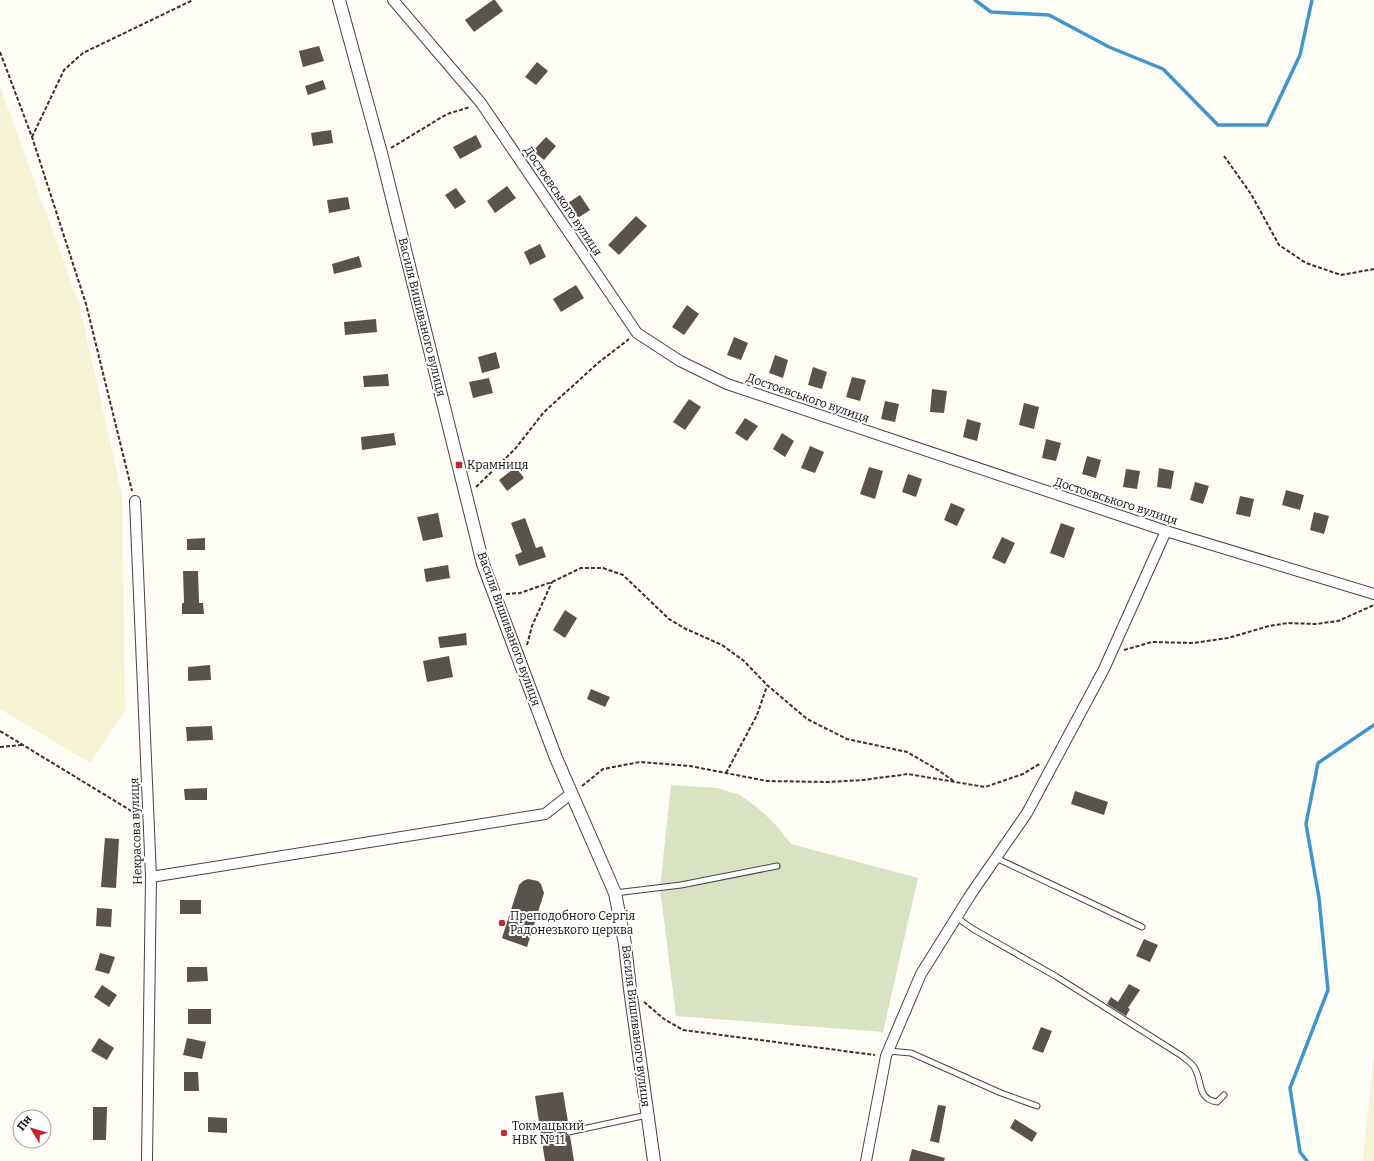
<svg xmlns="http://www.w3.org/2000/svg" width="1374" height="1161" font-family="Bitter,serif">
<rect width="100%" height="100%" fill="#fffdf5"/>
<path fill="#f6f3d4" d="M0,86L79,304L122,495L125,711L90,763L0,709Z
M1374,1052V1161H1363Z"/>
<path fill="#d9e3c4" d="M671,785L717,788L740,795L758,808L776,825L791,844L918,878L883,1032L676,1016L660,888Z"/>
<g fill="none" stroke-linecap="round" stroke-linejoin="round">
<path stroke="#3f96cf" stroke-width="3.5" d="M975,0L991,12L1049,15L1109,47L1163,69L1218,125H1267L1300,55L1312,0
M1307,1161L1300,1152L1290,1088L1328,990L1319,898L1306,824L1318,763L1374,725"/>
</g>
<path fill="#5a524d" d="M493,0H495L503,11L474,32L465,20Z
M319,46L324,61L303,67L299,51Z
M537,62L548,71L536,85L525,77Z
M323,80L326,89L308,95L305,86Z
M331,130L333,143L313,146L311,133Z
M476,135L482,147L460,159L453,147Z
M546,137L556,146L544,160L533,151Z
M507,186L516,198L495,213L487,201Z
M456,188L466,202L455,209L445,195Z
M580,195L590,210L578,218L568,203Z
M348,197L350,209L329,213L327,200Z
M636,216L647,226L619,255L608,245Z
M540,244L546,257L530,265L524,252Z
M359,256L362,267L334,274L332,264Z
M576,285L584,298L561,312L553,299Z
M687,305L699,314L684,335L672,327Z
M376,319L377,332L345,335L344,322Z
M734,337L748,343L741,360L727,355Z
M496,352L500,368L482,373L478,357Z
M775,355L788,360L783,378L769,373Z
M813,367L827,372L822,389L808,385Z
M388,374L389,386L364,387L363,376Z
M852,377L866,380L860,401L846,397Z
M489,378L493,393L473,398L469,382Z
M932,389L947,391L944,413L930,412Z
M689,399L701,407L685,430L673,422Z
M885,401L899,404L895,422L881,419Z
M1024,403L1039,407L1034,429L1019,425Z
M745,418L758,426L747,441L735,433Z
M967,419L981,423L977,441L963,437Z
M394,433L396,445L362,450L361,437Z
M782,433L794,441L785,457L773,449Z
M1046,439L1061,443L1056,461L1042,458Z
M810,446L824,452L815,473L801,468Z
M1087,456L1101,460L1096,478L1082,474Z
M516,467L524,478L507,491L499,480Z
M869,467L883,471L875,499L860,494Z
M1159,468L1174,471L1171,489L1157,487Z
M1126,469L1140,471L1137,489L1123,487Z
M908,474L922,479L916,497L902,492Z
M1195,482L1209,486L1203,504L1190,500Z
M1286,490L1304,495L1300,510L1282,505Z
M1240,496L1254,499L1250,517L1236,514Z
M951,503L965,509L957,526L944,520Z
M1314,512L1329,516L1324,534L1310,530Z
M438,513L443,537L423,541L417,517Z
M525,518L536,548L542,546L546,557L519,566L515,555L522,552L511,523Z
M1061,523L1075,528L1064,558L1050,553Z
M1002,537L1015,543L1005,564L992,558Z
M205,538V550H187V539Z
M448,565L450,578L426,582L424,569Z
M183,571H198L199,603H203L204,614H182V603H184Z
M565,610L577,618L565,638L553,630Z
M466,633L467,645L440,648L438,637Z
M449,656L453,677L427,682L423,661Z
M210,665L211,680L188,681V667Z
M591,689L610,697L605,707L587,699Z
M212,726L213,740L187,741L186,727Z
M207,788V800H185L184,789Z
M1075,791L1108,802L1104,815L1071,804Z
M105,838L119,839L116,888L101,887Z
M528,879L538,881L541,884L544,893L527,947L502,938L519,885L523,881Z
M180,900H201V914H180Z
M97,908L112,909L111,927L96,926Z
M1144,939L1158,945L1150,962L1136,956Z
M100,953L115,957L109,974L95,970Z
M187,967H207L208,981L187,982Z
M1129,984L1140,990L1128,1008L1130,1009L1126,1016L1107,1004L1111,997L1118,1002Z
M102,985L117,995L109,1007L94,997Z
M188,1009H211V1024H188Z
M1041,1027L1052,1031L1043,1053L1032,1049Z
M99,1038L114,1048L107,1060L91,1051Z
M187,1038L206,1042L202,1059L183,1055Z
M184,1072H198L199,1091H184Z
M563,1092L569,1128L566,1129L565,1132L566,1135L570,1136L574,1161H545L535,1096Z
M938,1105L946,1106L939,1143L930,1141Z
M93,1107H107L106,1140H93Z
M208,1117L227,1118V1133L208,1132Z
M1015,1119L1037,1133L1032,1142L1010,1128Z
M912,1149L945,1158L944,1161H909Z"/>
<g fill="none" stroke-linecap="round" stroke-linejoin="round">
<defs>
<path id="service" d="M996,858L1142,927
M615,893L681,885L777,866
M956,917L973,929L1057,977L1182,1056C1185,1059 1191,1062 1194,1067C1203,1080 1196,1099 1217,1102L1224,1095
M888,1051L911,1053L1001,1093L1037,1106
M569,1132L647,1115"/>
<path id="minor" d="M393,0L481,103L637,333L680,361L727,384L1166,531L1374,594
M135,501L151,877L147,1161
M151,877L545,814L572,793
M866,1161L886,1056L921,974L971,894L1027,813L1104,669L1166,531"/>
<path id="tertiary" d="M339,0L381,153L483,564L556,758L615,893L625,944L630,989L654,1161"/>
</defs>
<use href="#service" stroke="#444" stroke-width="7"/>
<use href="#minor" stroke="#444" stroke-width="12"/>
<use href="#tertiary" stroke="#444" stroke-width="14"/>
<path stroke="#333" stroke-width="2" stroke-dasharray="4 2" stroke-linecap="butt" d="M0,52L32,137L86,304L132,491
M32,137L64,70L83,53L193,0
M391,148L447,114L470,107
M1224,156L1251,194L1279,245L1306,263L1341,275L1374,269
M476,487L515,449L544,412L598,363L629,339
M506,594L520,593L552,582L581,568H603L623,575L669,619L684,628L722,645L744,661L767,685L807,719L847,739L907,752L938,770L955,782
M527,645L532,626L552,582
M1124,650L1152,642L1193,643L1228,638L1269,626L1288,623L1316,624L1338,621L1374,605
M0,731L138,815
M0,747L22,745
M726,773L757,715L767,686
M582,786L603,769L640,762L690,766L767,781L828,782L863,780L908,774L985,787L1023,774L1041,763
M644,1002L664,1019L683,1030L875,1055"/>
<use href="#service" stroke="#fff" stroke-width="5"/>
<use href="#minor" stroke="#fff" stroke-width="10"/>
<use href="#tertiary" stroke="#fff" stroke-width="12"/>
</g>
<g fill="#c4262e" stroke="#fff" stroke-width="1.5">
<rect x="455" y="461" width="8" height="8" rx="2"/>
<circle cx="502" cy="923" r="4"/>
<circle cx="504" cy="1133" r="4"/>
</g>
<g text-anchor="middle" stroke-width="4" stroke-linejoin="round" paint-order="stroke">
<g font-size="12" fill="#111" stroke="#fff">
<text transform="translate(563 201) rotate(56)" y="4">Достоєвського вулиця</text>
<text transform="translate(422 317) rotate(76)" y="4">Василя Вишиваного вулиця</text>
<text transform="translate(808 398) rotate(19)" y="4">Достоєвського вулиця</text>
<text transform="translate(1116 501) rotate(18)" y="4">Достоєвського вулиця</text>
<text transform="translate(509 629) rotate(70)" y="4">Василя Вишиваного вулиця</text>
<text transform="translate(136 831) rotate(-92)" y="4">Некрасова вулиця</text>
<text transform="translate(636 1026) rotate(83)" y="4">Василя Вишиваного вулиця</text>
</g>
<g font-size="12" fill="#111" stroke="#fff" text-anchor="start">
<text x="467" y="469">Крамниця</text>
<text x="510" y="920">Преподобного Сергія<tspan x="510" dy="14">Радонезького церква</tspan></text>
<text x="512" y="1130">Токмацький<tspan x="512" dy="14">НВК №11</tspan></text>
</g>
</g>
<g transform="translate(32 1129) rotate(308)"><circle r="19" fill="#ffffff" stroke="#a0a0a0"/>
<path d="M0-3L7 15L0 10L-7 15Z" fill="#c4262e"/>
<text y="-6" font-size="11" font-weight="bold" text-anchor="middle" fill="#111111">Пн</text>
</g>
</svg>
